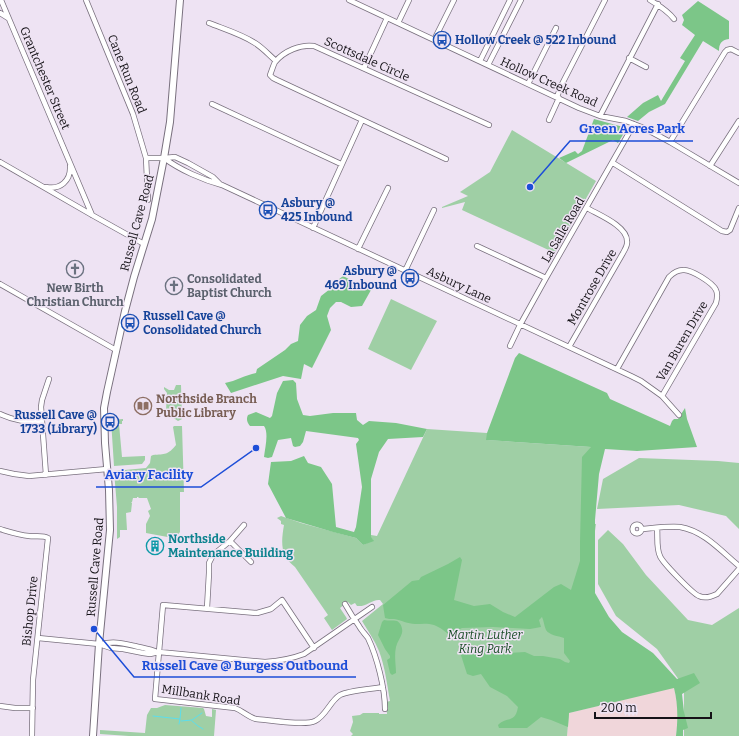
<svg xmlns="http://www.w3.org/2000/svg" width="739" height="736" font-family="Bitter,serif">
<rect width="100%" height="100%" fill="#eee3f3"/>
<path fill="#f0d6da" d="M674,687L678,708V719L676,736H567L569,713Z"/>
<path fill="#9fcfa5" d="M512,130L596,181L555,253L462,210L465,202L442,208V207L468,196L460,192L490,172Z
M391,299L437,321L411,370L368,349Z
M176,385H181L182,419L178,421L172,417L166,411L167,393L164,389V387L169,390H174Z
M123,419V421H122V424H119L122,457L144,456H145V460L142,464L114,466L111,420Z
M174,426H182L184,492H180V532L176,537L173,538L146,533V524L150,516L148,511L151,509L147,498H138L139,497H137V498H133L132,502H131L132,503L131,512L126,513L127,530H120V537L117,539V507L114,471L146,468L150,463L151,456L153,455C165,454 168,455 176,445L173,427Z
M427,429L487,433V440L591,447L581,523L596,524L569,713L567,736H351L353,734L350,731L353,722L352,716L360,715L363,713H379V714H387L386,702L390,701C387,684 385,667 379,651C375,641 368,631 362,621L383,604L380,600C372,599 367,607 357,606L355,603L351,605L348,602L345,604L340,608L346,617L347,619L332,630L324,618L328,615L295,567C280,556 281,542 284,525L281,524V521L277,518L281,516L301,523L356,538L363,545L373,540L371,538V535L377,536Z
M639,458L718,461L739,463V529L726,516L679,505L597,509L603,479Z
M608,530L623,544L646,575L688,620L712,625L739,608V736H684V687L657,649L616,616L598,584V540Z
M165,705L203,708L204,709L206,716L212,717V709L216,710L214,736H129L100,734V730L145,733L147,715L151,708H157Z"/>
<path fill="#7cc688" d="M698,1L729,21V39C721,40 719,44 719,51L703,41L665,104L649,112L638,121L627,117L643,103L658,95L661,101L685,61L680,58L695,35L682,25L684,20L682,15Z
M594,119L627,128L618,143L613,140L566,163L559,158L575,151L578,154L582,151Z
M343,276L371,290L362,306L351,307L341,302H336L330,308L327,316L331,330L312,368L304,364L301,379L283,376L231,393L225,383C236,381 245,375 256,373L257,369L285,350L291,344L298,341L300,325L307,316L316,310L321,296L330,289L338,280Z
M519,353L607,393L610,399L670,426L672,421L674,419H678L685,408L687,419L697,447L637,451L605,449L599,474L595,520V593L609,617L622,632L653,653L677,679L694,673L700,683L682,694L684,712L688,728L683,730V736H676C678,719 678,704 674,688L569,713L568,727L551,720L541,717L527,728H499L498,725C507,716 515,724 518,707L507,696L490,687L481,674L473,676L467,674L459,649L464,647L470,648L488,654L525,652L534,656H543L560,659L565,662L569,663L570,661L564,653V638C558,636 549,635 546,630C544,626 544,621 542,617L539,620L541,627L530,629L493,627L462,628L458,630L452,634V637C447,633 440,627 434,625C428,623 421,624 415,624C408,624 401,620 394,619C390,619 388,619 385,618L383,605L412,581L419,580L421,577L448,564L460,557L462,560L454,600L474,606L490,604L503,612L515,617L554,587L561,584L571,590L580,561V542L582,457L591,447L486,440L487,433L515,358Z
M293,380L296,383L297,399L303,415L310,416L333,413H356L357,420L363,425L369,421L396,423L427,429L423,437L388,439L379,452L371,479V537L374,541L363,545L356,538L333,532L286,518L268,484L271,462L291,461L304,456L308,463L321,467L332,484L336,527L354,532L356,527L362,487L356,444L359,440L358,438L306,431L303,442L300,446L295,447L293,446L291,438L278,440L272,457L268,458L264,457C265,448 269,433 264,426H250C247,422 246,419 248,415L256,412L270,418L272,416L277,393L283,381Z
M384,620C388,621 393,620 397,621C401,623 403,629 402,633C401,637 397,642 396,647C394,656 396,665 396,673L392,675L390,673L387,660L390,658V656L385,649L378,635L382,622Z"/>
<g fill="none" stroke-linecap="round" stroke-linejoin="round">
<path stroke="#5cdeec" stroke-width="1" d="M153,716L180,719L179,724
M180,719L181,708
M181,721L192,720L202,713
M192,721L198,726L203,729"/>
<defs>
<path id="minor" d="M1,0L92,215
M86,0L133,114L146,158L148,200
M349,0L579,108L600,116L626,121L644,128L670,142L739,183
M650,0C660,6 668,11 674,19
M0,13L8,18
M209,23C224,29 241,34 255,43C263,48 269,55 276,61
M398,23L409,0
M434,40L454,0
M629,58L646,67
M480,61L510,0
M488,65L521,0
M364,68L387,18
M528,84L556,28
M557,97L561,86L605,0
M212,104L341,164
M600,116L658,4
M549,120L559,98
M670,142L725,52L727,50L731,49L739,53
M146,158H164L175,157L188,163L213,177L220,184
M164,158C180,170 203,180 222,185L631,376L641,381L662,396L679,415
M446,159L277,80L273,78L270,75C272,70 273,66 275,62C284,51 301,44 314,46L489,125
M0,162L92,215L144,244
M613,163L722,231L727,232L730,230L739,208
M710,166L739,121
M46,187C60,190 71,181 70,166
M313,228L362,120
M477,246L546,278
M358,249L388,188
M405,271L434,210
M0,284L116,350
M510,346L520,325L546,278L634,124
M569,347L623,253C625,249 628,245 627,241C627,226 599,215 587,208
M617,369L669,277C673,273 677,270 683,270C691,269 713,283 716,290C718,294 717,299 716,303L662,396
M0,414C15,421 26,422 42,421
M0,471L14,474L29,476L107,469
M46,475L41,407L42,400L49,379
M632.5 529a4.5 4.5 0 1 1 9 0a4.5 4.5 0 1 1-9 0Z
M657,528C658,537 656,548 660,556C662,562 693,594 699,596C705,599 711,597 717,594L739,569
M0,529C10,532 19,535 29,536C35,537 43,535 48,538L33,680L32,736
M642,529C654,528 668,526 680,527C704,531 721,551 739,566
M230,541L251,562
M345,604C349,611 354,619 359,626C361,630 365,634 368,638C377,657 385,688 385,709
M207,608L209,573V563L213,555L230,541L244,525
M38,638L99,644L111,648L123,649L143,653L150,654L159,652L265,662C279,661 291,659 304,654L372,607
M100,644C115,641 121,643 135,646C143,648 150,649 157,652
M314,648L282,600L271,609L257,613L163,605L155,699L235,708C243,711 248,717 256,719C269,720 305,726 315,721C326,716 330,701 340,695C349,690 372,689 383,687
M0,706L15,708H33"/>
<path id="secondary" d="M93,736L99,644L110,530L109,490L105,443L104,408L107,392L125,311L134,277L152,219L164,158L170,122L180,0"/>
</defs>
<use href="#minor" stroke="#79707e" stroke-width="6"/>
<use href="#secondary" stroke="#79707e" stroke-width="8"/>
<use href="#minor" stroke="#fff" stroke-width="4.5"/>
<use href="#secondary" stroke="#fff" stroke-width="6"/>
</g>
<defs>
<symbol id="bus-ring" viewBox="-11 -11 22 22"><circle r="9.5" fill="#eee3f3" stroke="#1a4fb4" stroke-width="1.5"/><path d="M-5-6H5V4H4V6H2V4H-2V6H-4V4H-5ZM-3.5-4V0h7V-4ZM-3.5 1.2v1.5H-2V1.2ZM2 1.2v1.5H3.5V1.2Z" fill="#1a4fb4"/></symbol>
<symbol id="church-ring" viewBox="-11 -11 22 22"><circle r="9.5" fill="#eee3f3" stroke="#6b7280" stroke-width="1.5"/><path d="M-1.2-6h2.4v3.5h3.3v2.4h-3.3V6h-2.4V-.1h-3.3v-2.4h3.3Z" fill="#6b7280"/></symbol>
<symbol id="library-ring" viewBox="-11 -11 22 22"><circle r="9.5" fill="#eee3f3" stroke="#8d6e63" stroke-width="1.5"/><path d="M-6-4Q-3-5.5-.7-3.5V5Q-3 3-6 4ZM6-4Q3-5.5 .7-3.5V5Q3 3 6 4Z" fill="#8d6e63"/></symbol>
<symbol id="building-ring" viewBox="-11 -11 22 22"><circle r="9.5" fill="#eee3f3" stroke="#0f9aa8" stroke-width="1.5"/><path d="M-4-6H4V6H1V3H-1V6H-4ZM-2.5-4.3h1.7v1.8h-1.7ZM.8-4.3h1.7v1.8H.8ZM-2.5-1h1.7V.8h-1.7ZM.8-1h1.7V.8H.8Z" fill="#0f9aa8"/></symbol>
</defs>
<g fill-rule="evenodd">
<use href="#bus-ring" x="432" y="30" width="20" height="20"/>
<use href="#bus-ring" x="258" y="200" width="20" height="20"/>
<use href="#church-ring" x="65" y="259" width="20" height="20"/>
<use href="#bus-ring" x="400" y="268" width="20" height="20"/>
<use href="#church-ring" x="164" y="276" width="20" height="20"/>
<use href="#bus-ring" x="120" y="313" width="20" height="20"/>
<use href="#library-ring" x="133" y="396" width="20" height="20"/>
<use href="#bus-ring" x="100" y="412" width="20" height="20"/>
<use href="#building-ring" x="145" y="536" width="20" height="20"/>
</g>
<g text-anchor="middle" stroke-width="3" stroke-linejoin="round" paint-order="stroke">
<g font-size="12" font-weight="bold" fill="#164399" stroke="#eee3f3" text-anchor="start">
<text x="455" y="44">Hollow Creek @ 522 Inbound</text>
<text x="281" y="207">Asbury @<tspan x="281" dy="14">425 Inbound</tspan></text>
<text x="397" y="275" text-anchor="end">Asbury @<tspan x="397" dy="14">469 Inbound</tspan></text>
<text x="143" y="320">Russell Cave @<tspan x="143" dy="14">Consolidated Church</tspan></text>
<text x="97" y="419" text-anchor="end">Russell Cave @<tspan x="97" dy="14">1733 (Library)</tspan></text>
</g>
<g font-size="12" fill="#151217" stroke="#eee3f3">
<text transform="translate(367 59) rotate(24)" y="4">Scottsdale Circle</text>
<text transform="translate(127 74) rotate(68)" y="4">Cane Run Road</text>
<text transform="translate(45 78) rotate(67)" y="4">Grantchester Street</text>
<text transform="translate(549 82) rotate(24)" y="4">Hollow Creek Road</text>
<text transform="translate(137 223) rotate(-75)" y="4">Russell Cave Road</text>
<text transform="translate(563 230) rotate(-60)" y="4">La Salle Road</text>
<text transform="translate(459 285) rotate(25)" y="4">Asbury Lane</text>
<text transform="translate(592 287) rotate(-60)" y="4">Montrose Drive</text>
<text transform="translate(682 341) rotate(-60)" y="4">Van Buren Drive</text>
<text transform="translate(95 567) rotate(-85)" y="4">Russell Cave Road</text>
<text transform="translate(30 611) rotate(-84)" y="4">Bishop Drive</text>
<text transform="translate(201 695) rotate(9)" y="4">Millbank Road</text>
</g>
<g font-size="12" font-weight="bold" fill="#5b616d" stroke="#eee3f3" text-anchor="start">
<text x="187" y="283">Consolidated<tspan x="187" dy="14">Baptist Church</tspan></text>
<text x="75" y="292" text-anchor="middle">New Birth<tspan x="75" dy="14">Christian Church</tspan></text>
</g>
<g font-size="12" font-weight="bold" fill="#785e54" stroke="#eee3f3" text-anchor="start">
<text x="156" y="403">Northside Branch<tspan x="156" dy="14">Public Library</tspan></text>
</g>
<g font-size="12" font-weight="bold" fill="#0d838f" stroke="#eee3f3" text-anchor="start">
<text x="168" y="543">Northside<tspan x="168" dy="14">Maintenance Building</tspan></text>
</g>
<g font-size="12" font-style="italic" fill="#184c25" stroke="#eee3f3">
<text x="485" y="639">Martin Luther<tspan x="485" dy="14">King Park</tspan></text>
</g>
</g>
<path fill="none" stroke="#1d4ed8" stroke-width="1.5" d="M530 187L570 141H693M256 448L201 487H96M94 629L134 677H356"/>
<g fill="#1d4ed8" stroke="#eee3f3" stroke-width="1.5">
<circle cx="530" cy="187" r="4"/>
<circle cx="256" cy="448" r="4"/>
<circle cx="94" cy="629" r="4"/>
</g>
<g font-size="13" text-anchor="middle" font-weight="bold" fill="#1d4ed8" stroke="#eee3f3" stroke-width="3" stroke-linejoin="round" paint-order="stroke">
<text x="632" y="133">Green Acres Park</text>
<text x="149" y="479">Aviary Facility</text>
<text x="245" y="670">Russell Cave @ Burgess Outbound</text>
</g>
<path d="M595 712v6h116v-6" fill="none" stroke="#151217" stroke-width="2"/>
<text x="601" y="712" font-size="12" fill="#151217" stroke="#eee3f3" stroke-width="3" paint-order="stroke">200 m</text>
</svg>
